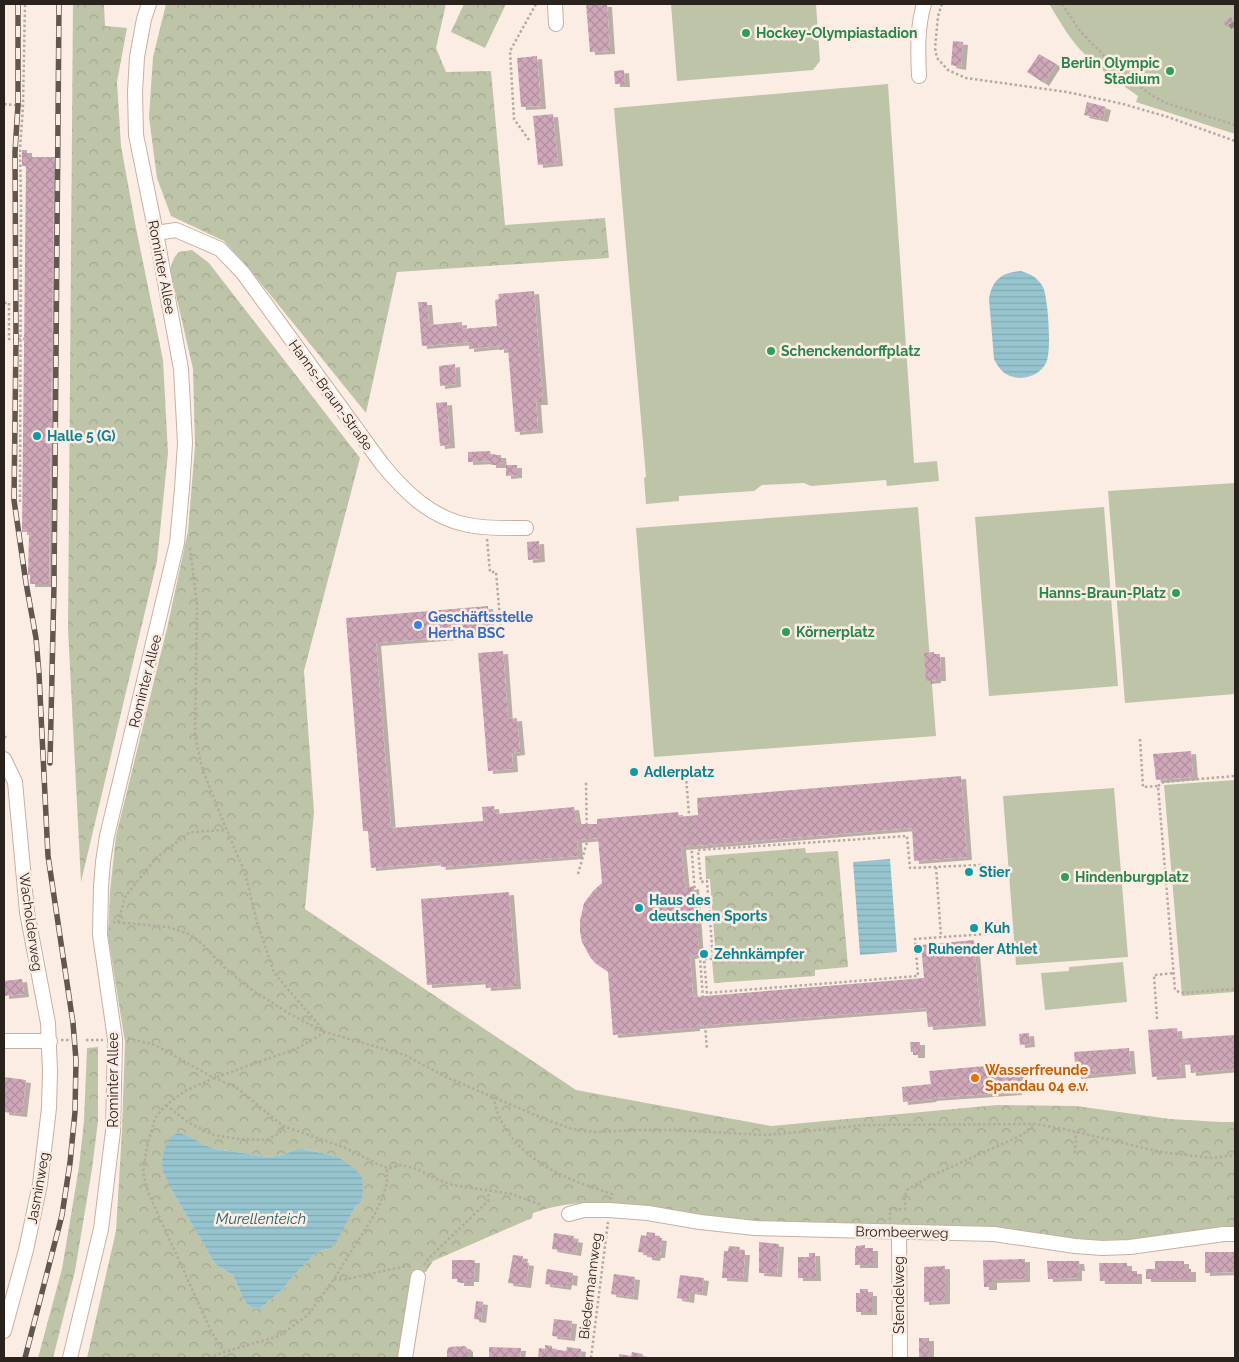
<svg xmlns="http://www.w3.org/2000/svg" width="1239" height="1362" font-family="Raleway,sans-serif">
<defs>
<pattern id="forest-crowns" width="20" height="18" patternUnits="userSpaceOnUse" patternTransform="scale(1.25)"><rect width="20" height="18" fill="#bec4a8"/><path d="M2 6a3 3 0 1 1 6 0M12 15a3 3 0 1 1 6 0" fill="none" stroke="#a3a890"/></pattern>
<pattern id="water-rules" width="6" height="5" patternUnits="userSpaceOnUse" patternTransform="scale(1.25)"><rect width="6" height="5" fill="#97c5cf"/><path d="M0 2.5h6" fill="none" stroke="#82a9b1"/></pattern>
<pattern id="building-cross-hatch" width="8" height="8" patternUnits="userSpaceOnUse" patternTransform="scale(1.25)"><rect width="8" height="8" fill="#cea7b9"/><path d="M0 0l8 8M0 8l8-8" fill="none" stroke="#b18f9e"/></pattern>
<filter id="shadow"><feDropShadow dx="5" dy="3" stdDeviation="0" flood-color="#0004"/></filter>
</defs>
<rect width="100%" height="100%" fill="#fcede4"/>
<path fill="#bec4a8" d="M671,4H816L820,61L813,70L677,81Z
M1049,4H1235V134L1136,102L1138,96C1118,82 1093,65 1077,46C1066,33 1058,18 1049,4Z
M888,84L914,463L937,461L939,481L887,486L886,480L811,486L804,483L762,485L754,491L679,496V501L646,504L644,478L646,477L614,108Z
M1235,483V694L1125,703L1108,491Z
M918,507L936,736L654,757L636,528Z
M1104,507L1118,686L989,696L975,517Z
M1235,780V992L1182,996L1164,785Z
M1114,788L1128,957L1016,965L1003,796Z
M1123,962L1127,1002L1045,1010L1041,973L1069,971V967Z"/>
<path fill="url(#forest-crowns)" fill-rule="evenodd" d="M73,4H104L105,26L127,28L117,82L121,146L136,228L163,360L168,453L157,561L81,882L68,629Z
M166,4H446L436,48L446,72L491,71L505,225L605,218L609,258L397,272L366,413L247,266L224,241L171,216L157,178L149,117L153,57Z
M464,4H506L485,48L451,32Z
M192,250L209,263L360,458L304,671L314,812L305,909L576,1090L771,1126L997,1105L1076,1106L1170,1119L1221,1122H1235V1228L1126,1242L1092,1241L1012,1231L773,1223L730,1219L583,1203C565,1204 550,1207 533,1213L532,1218L433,1261L426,1272L412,1271L399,1358H87L116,1231L122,1130L125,1042L108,936L110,891L116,836L168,624L188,531L195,446L193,369L170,269L174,258L179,252ZM202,1144L216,1149L269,1157L283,1155L296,1149H303L336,1156L361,1202L354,1209L330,1249L322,1250L315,1254L295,1274L283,1289L260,1309L252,1308L244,1301L233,1275L215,1264L171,1189Z
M805,848L806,853L838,851L848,967L815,970V976L714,983L712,960H716L710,879H706L705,856Z
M98,1047V1121L92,1169L75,1271L53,1358H38L62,1269L79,1167L84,1121L87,1048Z"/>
<path fill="url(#water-rules)" d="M1021,271C1031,274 1038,278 1043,287C1048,297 1052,352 1046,363C1039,377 1020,382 1006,374C1000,370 997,365 994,359L989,299C992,280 1002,272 1021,271Z
M890,859L897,952L860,955L853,862Z
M178,1133L188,1136L202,1144L216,1149L269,1157L283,1155L296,1149H303L336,1156L354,1168L362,1177L363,1191L361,1202L354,1209L335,1244L330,1249L322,1250L315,1254L295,1274L283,1289L260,1309L252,1308L244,1301L233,1275L215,1264L171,1189L163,1171L162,1160L166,1145L170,1137Z"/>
<path fill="url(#building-cross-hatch)" filter="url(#shadow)" d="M586,4H607L610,51L590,52Z
M1231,17L1234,21L1226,26L1223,22Z
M953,41L963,42L961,67L951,65Z
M1039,54L1056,64L1044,83L1027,72Z
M537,56L541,106L521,107L517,58Z
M624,70L625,84H615L614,71Z
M1087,102L1106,107L1103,119L1084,115Z
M553,114L558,163L538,165L533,116Z
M22,150H27V157H55V167H54L49,584H30V575H28L29,532H22L26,166H22Z
M534,291L543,402H536L538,430L515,432L508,349L499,350V346L469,349V342L422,346L418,302H427L429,325L462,322V329L497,326L495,300L499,299L498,294Z
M455,364L456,384L440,386L439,366Z
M447,402L450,445L440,446L436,403Z
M490,451L491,455H501L502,465H491V461L468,462V452Z
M506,465H517V475L506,476Z
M539,541L540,559L528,560L527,542Z
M488,606L490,634L376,643L391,828L483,821L482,807L494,806L495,814L574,807L577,824H597V819L678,812L679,817L698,815L697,798L961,776L967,857L914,861L912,828L681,847L685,888L694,886L699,954L690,956L693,997L924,978L921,945L974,940L981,1023L928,1027L926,1008L695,1026V1028L613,1035L608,972L595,963L590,957L582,942L580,932V921L584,903L594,890L602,883L598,838L577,840L578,856L441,867L440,862L371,868L368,831H363L346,618Z
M503,651L508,719L517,718L520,752L512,753L513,769L488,771L478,653Z
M934,652V654H940L941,678H936V680L926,681L924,653Z
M1191,751L1193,777L1156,780L1153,754Z
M509,892L516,986L486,988L485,981L427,985L421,899Z
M22,979L24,994L4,996V981Z
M1177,1028L1178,1039L1235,1035V1069L1191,1073L1190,1061L1180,1062L1181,1075L1152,1077L1148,1030Z
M1029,1033L1030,1044L1020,1045L1019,1034Z
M910,1042H920V1055H913V1052H911Z
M1129,1048L1131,1071L1076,1076L1074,1052Z
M985,1066L986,1070L1019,1067L1020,1084H1017V1092L931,1098L932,1099L903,1102L902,1087L931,1084L929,1071Z
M4,1077L26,1080L22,1114L4,1112Z
M647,1232L655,1233V1237L662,1238L660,1255H656L655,1258L647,1257V1253L638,1252L641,1235L646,1236Z
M554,1233L574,1236L573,1239L578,1240L576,1253L552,1249Z
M759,1242L779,1244L777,1274L759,1273Z
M865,1245V1248H873V1265H855V1248H856V1246Z
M729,1246L740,1247L739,1252H745L743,1279L722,1278L724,1251H728Z
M1205,1252H1235V1272L1205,1273Z
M809,1253H815L816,1278H798V1257H809Z
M513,1255L523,1256L522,1262L529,1263L526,1285L508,1283Z
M1025,1259V1279L992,1280V1287H984L983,1260Z
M452,1260H475L474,1279H469V1283H459V1279H452Z
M1047,1261H1079L1080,1268H1077V1278L1048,1279Z
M1155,1261H1184V1269H1191V1279H1146V1269H1155Z
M1099,1263H1127V1271H1137V1281H1100Z
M945,1266V1301L924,1302V1267Z
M547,1269L573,1273L572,1283L567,1282L566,1287L545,1284Z
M614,1274L635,1277L633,1297L611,1294Z
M680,1275L704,1278L702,1293L690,1291L689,1300L677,1298Z
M860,1289H868V1293H872V1312H856V1293H860Z
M476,1301L483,1302L481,1320L474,1319Z
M554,1319L572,1321L570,1338L552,1336Z
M919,1338H929V1357H919Z
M545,1345L552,1346V1349L566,1351L567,1347L581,1349L580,1358H538L539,1348L545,1349Z
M465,1346L468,1349V1358H447V1350L449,1347Z
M489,1347L521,1348L520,1358H489Z
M632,1352L643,1354L642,1358H619V1354L631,1356Z"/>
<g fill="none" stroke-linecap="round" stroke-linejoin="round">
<defs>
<path id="minor" d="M555,4L556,24
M919,76C918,52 917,27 924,4
M156,233L176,230L220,249L243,273L382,464C405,492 431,518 468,525C487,529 507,528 526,528
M4,759L15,782L27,912L48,1023L50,1071L49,1108L40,1184L26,1250L4,1331
M4,1041H50
M569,1214L584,1210H609L648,1213L700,1222L755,1228L994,1234L1075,1246L1102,1248L1130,1247L1224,1234H1235
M899,1232L900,1358
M70,1358L101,1229L113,1131L115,1039L100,935L101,886L103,862L107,836L177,543L182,489L185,443L181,369L156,233L136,135L135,92L137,57L144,19L149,4
M405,1358L418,1277"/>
</defs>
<use href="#minor" stroke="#c7b0a2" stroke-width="16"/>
<path stroke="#b5a9a1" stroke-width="2.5" stroke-dasharray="2.5 2.5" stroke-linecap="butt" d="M942,4L938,16L935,48L937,58L948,70L966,78L1067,92L1123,104L1168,117L1235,141
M1062,4L1080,31L1116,68L1151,95L1166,103L1235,125
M4,104L23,106
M529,140L514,119L510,51L536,4
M4,303H9V339H24
M20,502L21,202L20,149L23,106L25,4
M487,539L490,572H496L502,642
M190,548L197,604L195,737L203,771L225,826L245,873L257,922L274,973L325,1032L405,1055L446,1077L547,1120L572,1129L596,1132L637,1130H675L762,1135L780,1134L864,1125L1035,1124L1064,1129L1161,1152L1212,1158L1235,1155
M4,737H8
M1140,739L1143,787L1158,786L1175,990L1181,993L1235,989
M686,776L707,1050
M1158,786L1164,782L1235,776
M981,865L910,868L907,836L698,850L701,882L707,881L713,959H704L707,993L918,976L915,939L986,934
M936,867L941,937
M578,874L587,842L586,781
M113,922L168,927L189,934L201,943L226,969L249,988L290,1014L324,1032
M118,922L125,897L156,858L190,832L226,830
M1157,1019L1154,975L1174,973
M128,1038L155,1045L214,1078L236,1087L283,1126L343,1147L384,1167L390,1168L401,1165L417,1169L436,1179L453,1185L512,1194L541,1205
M61,1040H69
M86,1040H103
M493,1097C495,1103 496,1110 499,1116C519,1161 567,1180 612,1194L611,1199
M166,1105L189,1123L214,1135L238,1139L266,1140L280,1133L283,1126
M1075,1153L1076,1132
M890,1220V1209H905V1195L908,1189L929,1177L1022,1135L1035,1124
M424,1265L429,1258L488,1201L489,1191
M334,1279L342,1280L411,1265
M209,1358L224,1352L211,1331L148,1192L143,1172L147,1147L155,1118L166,1105L185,1091L214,1078L298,1048L325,1032
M225,1358L224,1352L279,1336L308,1315L334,1279L376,1212L383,1196L387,1183V1168
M591,1358L608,1222"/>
<use href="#minor" stroke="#fff" stroke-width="14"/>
<defs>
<path id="rail" d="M18,4V105L15,152L16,339L14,500L26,583L36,638L39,674L48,856L73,1023L76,1060L75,1112L70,1163L62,1215L25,1358
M50,763L54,585L59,4"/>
</defs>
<use href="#rail" stroke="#615750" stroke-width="5.5"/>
<use href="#rail" stroke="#fcede4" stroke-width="4" stroke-dasharray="11" stroke-linecap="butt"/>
</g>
<g fill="#2e9e5b" stroke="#fcede4" stroke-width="2">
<circle cx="746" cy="33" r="5"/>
<circle cx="1170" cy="71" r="5"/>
<circle cx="771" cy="351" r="5"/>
<circle cx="1176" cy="593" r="5"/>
<circle cx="786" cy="632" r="5"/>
<circle cx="1065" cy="877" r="5"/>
</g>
<g fill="#0f9aa8" stroke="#fcede4" stroke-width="2">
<circle cx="37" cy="436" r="5"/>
<circle cx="634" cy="772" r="5"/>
<circle cx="969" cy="872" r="5"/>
<circle cx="639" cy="908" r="5"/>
<circle cx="974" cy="928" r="5"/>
<circle cx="918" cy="949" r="5"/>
<circle cx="704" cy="954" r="5"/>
</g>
<circle fill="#3f7fe0" stroke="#fcede4" stroke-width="2" cx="418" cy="625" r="5"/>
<circle fill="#e8710a" stroke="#fcede4" stroke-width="2" cx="975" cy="1078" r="5"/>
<g text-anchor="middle" stroke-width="5" stroke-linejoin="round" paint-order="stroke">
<g font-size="14" font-weight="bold" fill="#27864d" stroke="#fcede4" text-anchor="start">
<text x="756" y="38">Hockey-Olympiastadion</text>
<text x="1160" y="68" text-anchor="end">Berlin Olympic<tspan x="1160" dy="16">Stadium</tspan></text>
<text x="781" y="356">Schenckendorffplatz</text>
<text x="1166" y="598" text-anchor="end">Hanns-Braun-Platz</text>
<text x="796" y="637">Körnerplatz</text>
<text x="1075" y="882">Hindenburgplatz</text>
</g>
<g font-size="14" fill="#2a221c" stroke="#fcede4">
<text transform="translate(162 267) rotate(79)" y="5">Rominter Allee</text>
<text transform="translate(331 395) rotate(54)" y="5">Hanns-Braun-Straße</text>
<text transform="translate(145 681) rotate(-76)" y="5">Rominter Allee</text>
<text transform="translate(31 922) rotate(82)" y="5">Wacholderweg</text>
<text transform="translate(113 1080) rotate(-90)" y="5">Rominter Allee</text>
<text transform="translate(38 1188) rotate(-80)" y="5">Jasminweg</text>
<text transform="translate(902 1232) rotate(1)" y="5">Brombeerweg</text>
<text transform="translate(590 1286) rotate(-83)" y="5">Biedermannweg</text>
<text transform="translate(899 1295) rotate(-90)" y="5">Stendelweg</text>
</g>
<g font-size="14" font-weight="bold" fill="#0d838f" stroke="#fcede4" text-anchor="start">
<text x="47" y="441">Halle 5 (G)</text>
<text x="644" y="777">Adlerplatz</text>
<text x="979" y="877">Stier</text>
<text x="649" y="905">Haus des<tspan x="649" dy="16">deutschen Sports</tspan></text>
<text x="984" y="933">Kuh</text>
<text x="928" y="954">Ruhender Athlet</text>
<text x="714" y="959">Zehnkämpfer</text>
</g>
<g font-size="14" font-weight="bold" fill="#366cbe" stroke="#fcede4" text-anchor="start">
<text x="428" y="622">Geschäftsstelle<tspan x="428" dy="16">Hertha BSC</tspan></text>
</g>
<g font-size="14" font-weight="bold" fill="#c56008" stroke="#fcede4" text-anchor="start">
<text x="985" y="1075">Wasserfreunde<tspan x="985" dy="16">Spandau 04 e.v.</tspan></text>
</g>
<g font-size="15" font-style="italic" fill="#22606b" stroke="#fcede4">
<text x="261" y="1224">Murellenteich</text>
</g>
</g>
<rect width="1239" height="1362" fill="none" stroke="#2a221c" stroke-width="10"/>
</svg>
